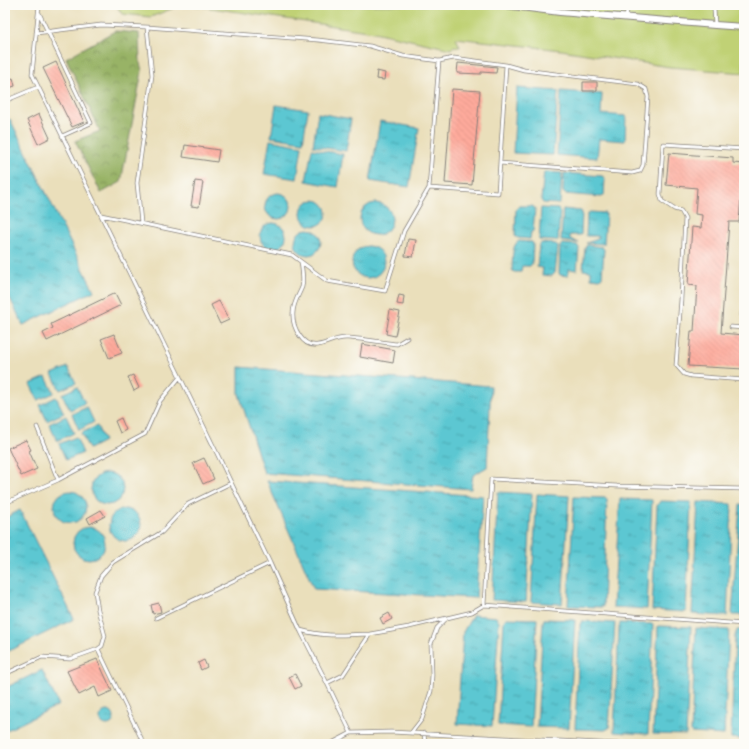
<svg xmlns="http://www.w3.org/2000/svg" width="749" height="749" font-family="Alegreya,serif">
<defs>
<pattern id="forest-crowns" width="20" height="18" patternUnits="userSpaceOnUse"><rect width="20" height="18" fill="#98b366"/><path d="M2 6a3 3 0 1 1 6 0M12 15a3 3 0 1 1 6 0" fill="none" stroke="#7c9155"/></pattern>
<pattern id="water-ripples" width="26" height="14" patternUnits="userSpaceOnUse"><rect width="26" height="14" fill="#5bc7d2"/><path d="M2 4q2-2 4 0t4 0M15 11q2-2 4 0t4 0" fill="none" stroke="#4ba1ac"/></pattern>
<pattern id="building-back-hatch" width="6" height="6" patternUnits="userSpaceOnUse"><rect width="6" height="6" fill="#feaa9b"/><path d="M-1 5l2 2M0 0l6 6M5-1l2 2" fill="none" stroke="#d99286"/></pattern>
</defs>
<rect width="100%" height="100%" fill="#fdfcf7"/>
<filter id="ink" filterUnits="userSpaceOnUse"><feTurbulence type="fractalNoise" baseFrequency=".025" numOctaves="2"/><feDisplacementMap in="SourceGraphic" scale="8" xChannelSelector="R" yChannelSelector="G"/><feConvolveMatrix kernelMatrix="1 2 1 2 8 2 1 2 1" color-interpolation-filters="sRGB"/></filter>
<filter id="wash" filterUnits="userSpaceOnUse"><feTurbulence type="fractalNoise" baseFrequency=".012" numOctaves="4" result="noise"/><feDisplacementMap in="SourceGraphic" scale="16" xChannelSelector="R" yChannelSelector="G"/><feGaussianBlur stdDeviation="0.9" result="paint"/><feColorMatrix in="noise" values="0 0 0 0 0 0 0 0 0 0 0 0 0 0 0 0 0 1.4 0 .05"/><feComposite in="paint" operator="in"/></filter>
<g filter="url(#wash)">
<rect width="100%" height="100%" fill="#eadfbb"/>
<path fill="#c0d174" stroke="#717a58" d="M116,5H181L151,17L122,14Z
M191,5H744V73L670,67L561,50L456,38L460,47L454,46L451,49L374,32Z"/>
<path fill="url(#forest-crowns)" stroke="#5d6a50" d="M115,31L139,33L140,63L142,71L121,182L101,193L75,141L100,131L66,58Z"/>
<path fill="url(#water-ripples)" stroke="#3e7486" d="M517,88L558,91L553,155L513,153Z
M561,91L602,94L601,114L626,116L625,141L599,139L597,158L557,155Z
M276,105L308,110L303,142L271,137Z
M318,113L351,119L346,151L313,146Z
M10,119L94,291L23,325L5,288V121Z
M380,121L419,128L409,187L370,181Z
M270,140L302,146L297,179L264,174Z
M312,149L343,154L338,187L306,181Z
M544,172L562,173L560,202L559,204L543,203L541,200Z
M564,173L602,176L605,178L604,196L601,197L565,194L563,192Z
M265 206a13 13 0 1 1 26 0a13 13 0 1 1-26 0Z
M301 213a13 13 0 1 1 26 0a13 13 0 1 1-26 0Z
M360 219a16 16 0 1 1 32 0a16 16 0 1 1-32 0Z
M520,206H532L535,208L533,231L531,232L530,239L518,238L515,236L516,209Z
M541,208L558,209L560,212L558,240L556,241L539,240Z
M563,209L581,211L582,213L581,235H570V239L579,243L561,241Z
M590,212L605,213L606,214L604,244L586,243L598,239V236H586L587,214Z
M260 236a13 13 0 1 1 26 0a13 13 0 1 1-26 0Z
M295 242a13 13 0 1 1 26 0a13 13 0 1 1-26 0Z
M519,241L532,242L533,243L532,264L530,266H522L521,272H514L512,270C513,261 511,245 519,241Z
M541,243L556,244L558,246L555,273L552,276L542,275L543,268L537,267L539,245Z
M562,244L577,245L579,248L577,270L568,269V276L560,275L559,273L560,247Z
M587,245L602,247L604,249L602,277L600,279L591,278V271L583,270L585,248Z
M352 262a16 16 0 1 1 32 0a16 16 0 1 1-32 0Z
M68,367L76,383L60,390L52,374Z
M239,367L491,386L487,467L473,475L471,489L264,473L239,394Z
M46,377L54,393L38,400L30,384Z
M77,387L85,403L70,410L62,394Z
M56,397L64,413L47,421L40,405Z
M87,407L94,422L79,430L72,414Z
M66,416L74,433L57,441L49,424Z
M97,426L104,441L89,449L81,433Z
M76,437L83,453L66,460L59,444Z
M91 489a16 16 0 1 1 32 0a16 16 0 1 1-32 0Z
M267,481L483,496L476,598L314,589Z
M54 507a16 16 0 1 1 32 0a16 16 0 1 1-32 0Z
M498,492L532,494L526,602L492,600Z
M537,494L569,496L562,604L531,602Z
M574,497L605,498L607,500L603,607L568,606Z
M620,499L652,500L647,609L613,607Z
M660,501L691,502L686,612L652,610L657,506Z
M698,502L732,504L727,616L692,614Z
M740,505H744V615H732Z
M109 525a16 16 0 1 1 32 0a16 16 0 1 1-32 0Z
M20,510L74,619L5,653V518Z
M73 543a16 16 0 1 1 32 0a16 16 0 1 1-32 0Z
M473,615L496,617L499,622L492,726L457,724L463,632Z
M506,618L537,619L531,727L498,725L504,621Z
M544,619L575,620L569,728L537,727L543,622Z
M582,621L615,623L609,728L605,730L575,729L580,624Z
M620,623L653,624L648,734L614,732L619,627Z
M658,626L691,627L686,735L653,734Z
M696,628L729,630L724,735L691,733Z
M737,630H744V739L731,738L735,636Z
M42,670L59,705L5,731V688Z
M100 718a7 7 0 1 1 14 0a7 7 0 1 1-14 0Z"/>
<g id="blocks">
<path fill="url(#building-back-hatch)" d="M56,62L84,122L72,127L43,68Z
M458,63L497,67L496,73L481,72V74L457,73Z
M377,71L385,73L384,80L376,79Z
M13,78L15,86L9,88L7,80Z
M583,82H597V91H583Z
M452,89L480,91L472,185L445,183Z
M39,114L50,138L38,144L27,120Z
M185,145L219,150L217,162L183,157Z
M669,153L733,158V163L744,164V184H742L739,222H729L721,333L744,335V369L688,366L691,331H694L697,286L688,285L692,227L701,228L702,215L695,214L697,188L666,185Z
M195,181L203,182L199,207L191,206Z
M408,239L416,240L413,257L405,256Z
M115,293L121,305L47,341L43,333L53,328L51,324Z
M399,295L404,296L403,305L397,304Z
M219,301L229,320L220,324L211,305Z
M390,310L400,312L395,336L386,334Z
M114,334L122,353L109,358L101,339Z
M362,344L395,350L393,363L360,357Z
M133,375L139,388L134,391L128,377Z
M121,418L126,430L120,433L115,421Z
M26,440L31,450L29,451L37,469L21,476L8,448Z
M204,458L214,479L203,484L193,463Z
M101,510L105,516L90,524L87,518Z
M159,603L161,612L153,614L151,605Z
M389,613L392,619L383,624L380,618Z
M97,659L112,691L99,697L95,687L79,695L67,671Z
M204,660L207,667L201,670L198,663Z
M295,674L301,686L295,689L289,677Z"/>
</g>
</g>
<g filter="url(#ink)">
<use href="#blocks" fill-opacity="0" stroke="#86807b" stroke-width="1"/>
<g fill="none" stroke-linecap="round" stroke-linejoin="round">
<defs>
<path id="service" d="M39,5L32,74L180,377L270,563L300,630L327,683L351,733
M715,5L714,9L715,25
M39,13L91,123L62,136
M626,17L628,5
M36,33L101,25L147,27L318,40L370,46L403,56L439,61L429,188L404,231L385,291L327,281L292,255L101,215
M439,61L454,58L506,65L524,70L638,84L646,89L648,97L643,165L640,171L632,173L500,163
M5,101L38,87
M744,149L663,144L660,194L662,201L674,209L681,211L685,218L681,299L676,365L684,374L691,376L744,380
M429,188L498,193L506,65
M141,223L137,183L152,75L147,27
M301,262C302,269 304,280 302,287C299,295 293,303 293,313C292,326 302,348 318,345C329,343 336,337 348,338C364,339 381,342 397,344L407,338
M731,327L744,328
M741,328L744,286
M37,427L58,480
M5,503L58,480L145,434L160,401L180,377
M484,605L491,479L617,486L744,489
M156,618L270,563
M300,630C323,637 346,635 370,634
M98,649L102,646L105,636L98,610L95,592L101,576L113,562L162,532L188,504L231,483
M5,674L42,657L70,659L98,649L144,744
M327,683L343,675L370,634L409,627L472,612L484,605L744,624
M411,733L422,719L431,691L432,675L431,644L437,628L447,618
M424,733L425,744
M330,744L351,733L391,732L619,744"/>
<path id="minor" d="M505,5L560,12L715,25L744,27"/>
</defs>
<use href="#service" stroke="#86807b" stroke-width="4.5"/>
<use href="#minor" stroke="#86807b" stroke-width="8"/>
<use href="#service" stroke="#fff" stroke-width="3"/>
<use href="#minor" stroke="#fff" stroke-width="6"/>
</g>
</g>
<rect width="749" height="749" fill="none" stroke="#fdfcf7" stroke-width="20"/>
</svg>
